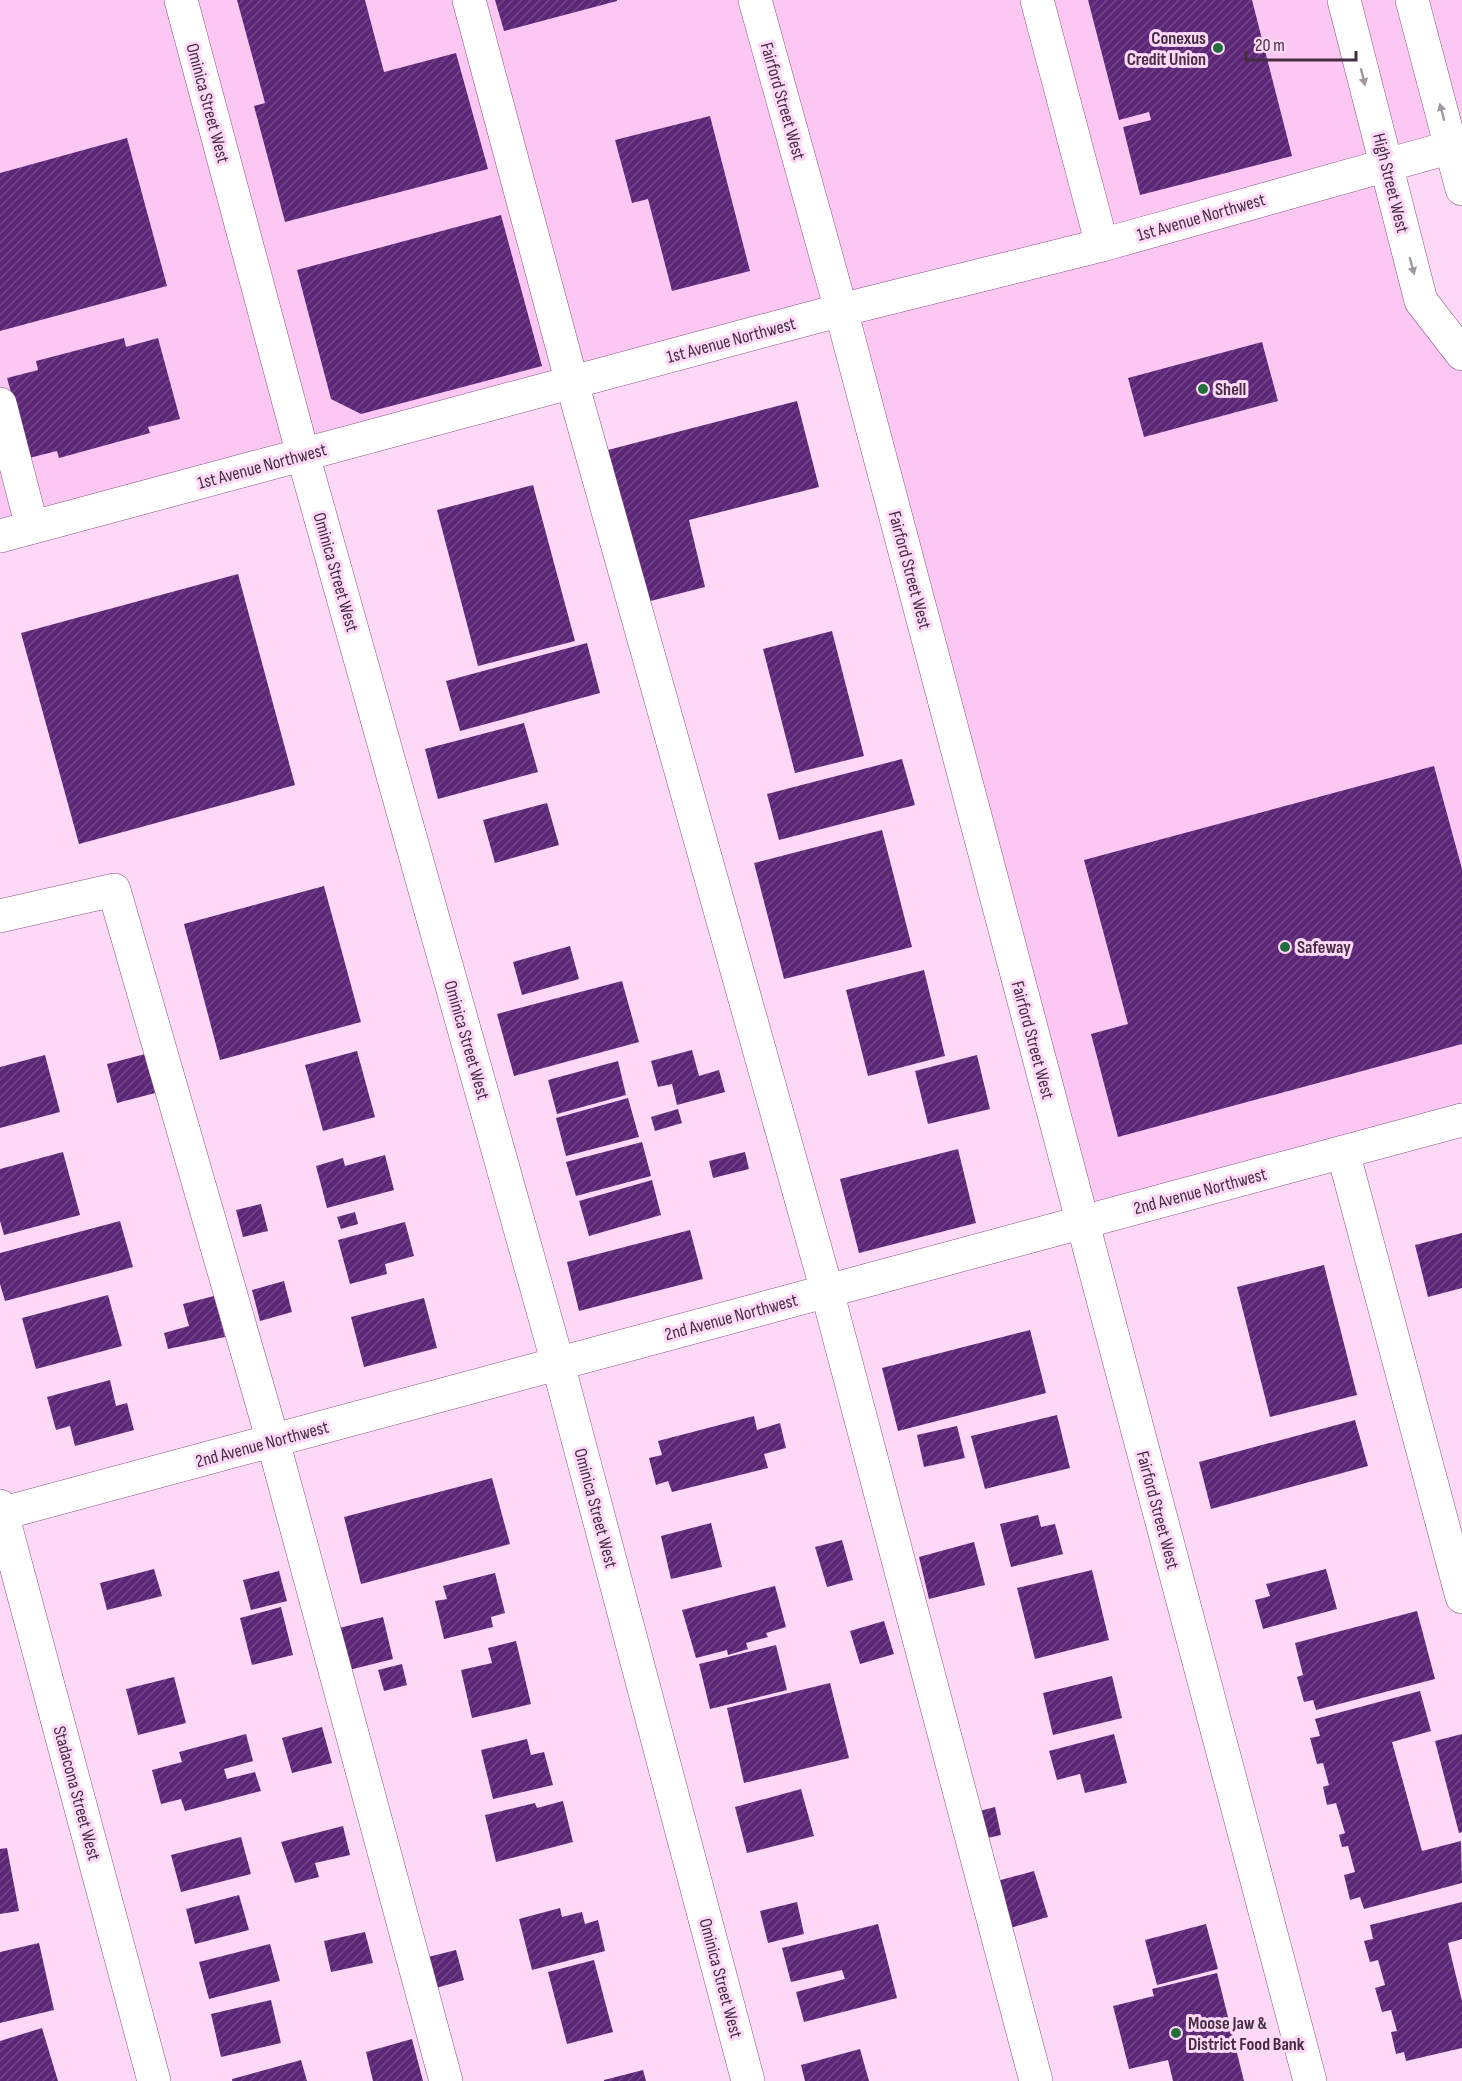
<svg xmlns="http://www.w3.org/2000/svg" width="1462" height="2081" font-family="'Sofia Sans Condensed',sans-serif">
<defs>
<pattern id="building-hatch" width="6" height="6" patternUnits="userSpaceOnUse" patternTransform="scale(1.5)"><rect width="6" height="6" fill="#5c2777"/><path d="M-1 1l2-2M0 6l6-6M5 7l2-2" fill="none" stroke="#714687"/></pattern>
</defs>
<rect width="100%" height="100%" fill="#fed8f7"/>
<path fill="#fdc7f4" d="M0,0H1462V144L1386,164L1421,301L1462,354V1120L1081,1223L841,311L0,536Z"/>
<path fill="url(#building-hatch)" d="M237,0H365L384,72L456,53L488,169L285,222L254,106L265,103Z
M495,0H617V1L504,31Z
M1088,0H1252L1292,156L1140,195L1123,127L1151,120L1149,112L1119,120Z
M710,116L750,271L672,291L648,199L632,203L615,140Z
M127,138L167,286L0,331V173Z
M501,215L542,366L361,414L331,399L297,270Z
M124,338L126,347L158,338L180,419L148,427L150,433L59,458L57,451L29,458L7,378L38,370L36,361Z
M1262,342L1278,401L1144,437L1128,378Z
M797,401L819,487L689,520L705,587L639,604L600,452Z
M533,485L575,641L478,666L437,510Z
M238,574L295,785L79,844L21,633Z
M832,631L864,756L795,773L763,649Z
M587,643L600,693L460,731L446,681Z
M524,723L538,772L438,799L425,749Z
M902,759L915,805L779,840L767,794Z
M1434,766L1462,869V1044L1118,1137L1091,1034L1128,1024L1084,860Z
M547,803L559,845L495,863L483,820Z
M882,830L912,947L784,979L754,863Z
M324,886L361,1022L220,1060L184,924Z
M570,946L579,979L522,995L513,962Z
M924,970L945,1056L868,1076L846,990Z
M622,981L639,1042L514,1076L497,1014Z
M692,1050L699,1076L719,1070L725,1092L677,1105L672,1084L658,1087L651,1061Z
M357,1051L375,1117L323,1131L305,1065Z
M149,1053L159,1092L117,1103L107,1064Z
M45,1055L60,1112L0,1128V1067Z
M977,1055L990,1109L928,1124L915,1071Z
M618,1061L626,1095L557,1114L548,1080Z
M628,1098L639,1137L566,1156L556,1118Z
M678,1109L682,1123L655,1131L651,1117Z
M642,1142L651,1176L576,1196L566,1162Z
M958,1149L976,1223L859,1253L840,1179Z
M63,1152L80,1215L4,1235L0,1221V1169Z
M745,1152L749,1169L713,1178L709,1161Z
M385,1155L394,1190L327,1208L316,1166L343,1158L345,1166Z
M652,1180L661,1215L589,1236L579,1201Z
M261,1204L268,1231L243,1237L236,1210Z
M355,1212L358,1224L341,1229L337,1217Z
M120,1221L133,1267L5,1301L0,1284V1253Z
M405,1222L414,1256L385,1264L387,1274L350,1284L338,1240Z
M690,1230L703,1279L579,1311L567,1262Z
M1462,1233V1288L1428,1297L1415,1245Z
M1324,1265L1357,1395L1270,1417L1237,1287Z
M284,1281L292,1312L260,1321L252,1290Z
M108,1295L122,1346L36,1369L22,1318Z
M214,1296L225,1337L168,1349L164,1333L189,1326L183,1304Z
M424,1298L437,1348L364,1367L351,1317Z
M1030,1330L1046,1393L898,1431L882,1368Z
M110,1380L116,1406L127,1403L134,1430L75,1446L70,1426L56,1430L47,1397Z
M1057,1415L1070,1468L985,1489L971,1436Z
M754,1416L757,1430L780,1423L786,1448L764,1454L768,1468L672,1492L668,1481L656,1485L649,1458L662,1455L658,1441Z
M1355,1420L1368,1466L1211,1509L1199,1462Z
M957,1426L965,1458L924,1467L917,1435Z
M492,1478L510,1544L361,1584L344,1517Z
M1038,1515L1041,1527L1055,1524L1063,1554L1011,1567L1000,1524Z
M711,1523L722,1567L671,1579L661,1536Z
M842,1540L853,1580L827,1587L815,1547Z
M974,1542L985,1585L929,1599L919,1557Z
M154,1569L162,1596L107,1610L100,1583Z
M1326,1569L1337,1609L1263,1629L1255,1600L1270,1596L1266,1584Z
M1092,1570L1109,1640L1035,1659L1017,1588Z
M279,1571L287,1601L251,1610L243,1580Z
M495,1573L505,1613L491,1617L493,1627L444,1639L435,1601L447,1599L443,1586Z
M775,1586L786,1627L766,1633L768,1637L746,1643L748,1649L728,1655L727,1650L696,1658L682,1610Z
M281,1607L293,1655L252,1665L240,1618Z
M1417,1611L1435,1679L1316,1710L1313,1700L1304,1702L1297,1677L1303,1675L1295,1643Z
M383,1617L393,1659L345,1671L335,1629Z
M884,1621L894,1654L860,1664L850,1631Z
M516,1641L531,1704L472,1718L461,1670L492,1663L488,1648Z
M776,1645L787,1690L710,1709L699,1664Z
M402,1664L407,1685L384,1691L378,1670Z
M1112,1676L1122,1718L1053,1735L1043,1693Z
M174,1677L186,1723L138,1735L126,1689Z
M830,1683L849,1758L744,1783L727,1708Z
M1420,1691L1431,1731L1392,1742L1422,1851L1461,1841L1462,1883L1364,1909L1360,1897L1350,1900L1344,1875L1355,1872L1348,1846L1342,1847L1339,1835L1345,1833L1336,1803L1327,1805L1323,1787L1329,1785L1323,1763L1317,1764L1310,1738L1320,1736L1315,1719Z
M322,1727L332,1763L292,1773L282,1738Z
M246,1734L253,1761L224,1769L227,1779L255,1772L261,1791L185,1811L181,1799L161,1804L152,1770L182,1762L179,1752Z
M1114,1734L1127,1783L1085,1793L1080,1774L1057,1780L1049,1751Z
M1462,1734V1832L1459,1833L1435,1741Z
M527,1739L531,1755L544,1752L553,1785L493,1799L481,1750Z
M801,1789L814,1836L747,1853L735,1807Z
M563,1801L573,1842L496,1862L485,1815L535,1803L537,1808Z
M995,1807L1001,1835L978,1840L972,1813Z
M343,1826L350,1855L315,1863L319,1877L295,1883L281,1842Z
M241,1837L251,1874L181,1892L171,1855Z
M7,1848L19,1911L0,1914V1849Z
M1034,1871L1048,1917L1003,1930L990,1883Z
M239,1895L249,1930L195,1944L186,1909Z
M797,1902L804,1934L768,1943L760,1911Z
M1462,1902V1939L1448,1943L1462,2001V2048L1406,2061L1404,2052L1396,2054L1391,2032L1397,2031L1391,2010L1382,2012L1375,1988L1385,1985L1378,1960L1370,1962L1364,1941L1373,1939L1370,1925Z
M560,1908L562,1917L582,1912L585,1924L598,1920L605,1951L532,1970L519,1919Z
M878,1924L897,1998L804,2022L796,1992L845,1979L842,1970L791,1982L782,1948Z
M1206,1924L1218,1969L1157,1985L1145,1940Z
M365,1932L373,1963L331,1972L324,1941Z
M39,1943L54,2010L0,2023V1952Z
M270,1944L280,1981L209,1999L199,1962Z
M456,1950L464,1980L436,1988L428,1957Z
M594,1960L613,2032L567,2044L548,1972Z
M1217,1973L1244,2081H1173L1168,2060L1129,2069L1113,2006L1154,1996L1152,1989Z
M271,2000L281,2043L221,2057L211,2014Z
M42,2028L58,2081H0V2041Z
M412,2039L423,2081H373L366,2052Z
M860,2049L869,2081H805L801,2065Z
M301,2060L307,2081H232V2079Z
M643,2070L646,2081H604V2080Z"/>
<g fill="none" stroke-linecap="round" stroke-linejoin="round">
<defs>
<path id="minor" d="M181,0L303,455L558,1364L748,2081
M469,0L572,383L827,1291L1036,2081
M755,0L841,310L1310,2081
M1037,0L1102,245
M0,404L32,527
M0,536L841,310L1102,245L1462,144
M0,916L114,890L273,1441L446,2081
M1343,1152L1462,1597
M0,1506L154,2081
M0,1514L1462,1120"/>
<path id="major" d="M1344,0L1421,301L1462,354
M1412,0L1462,189"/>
</defs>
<use href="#minor" stroke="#895382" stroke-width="34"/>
<use href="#major" stroke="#895382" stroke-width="34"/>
<use href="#minor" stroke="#fff" stroke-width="33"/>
<use href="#major" stroke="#fff" stroke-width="33"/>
</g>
<defs><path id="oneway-solid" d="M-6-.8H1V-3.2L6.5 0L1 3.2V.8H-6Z" transform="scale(1.5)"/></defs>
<g fill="#a296a0">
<use href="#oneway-solid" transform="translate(1363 77) rotate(76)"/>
<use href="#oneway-solid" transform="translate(1442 112) rotate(-105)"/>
<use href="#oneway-solid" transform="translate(1412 266) rotate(75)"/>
</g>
<g fill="#226f3e" stroke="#fed8f7" stroke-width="2">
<circle cx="1218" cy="48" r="6"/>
<circle cx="1203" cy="389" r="6"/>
<circle cx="1285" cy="947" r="6"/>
<circle cx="1176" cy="2033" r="6"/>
</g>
<g text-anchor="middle" stroke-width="6" stroke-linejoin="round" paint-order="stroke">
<g font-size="18" font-weight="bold" fill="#452d42" stroke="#fed8f7" text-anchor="start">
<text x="1206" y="44" text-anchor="end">Conexus<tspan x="1206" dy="21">Credit Union</tspan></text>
<text x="1215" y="395">Shell</text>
<text x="1297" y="953">Safeway</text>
<text x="1188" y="2029">Moose Jaw &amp;<tspan x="1188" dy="21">District Food Bank</tspan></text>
</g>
<g font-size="18" fill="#452d42" stroke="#fed8f7">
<text transform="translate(783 101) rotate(74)" y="6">Fairford Street West</text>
<text transform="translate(208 103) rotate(75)" y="6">Ominica Street West</text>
<text transform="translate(1391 183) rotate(76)" y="6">High Street West</text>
<text transform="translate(1201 217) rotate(-16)" y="6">1st Avenue Northwest</text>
<text transform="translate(731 340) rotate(-15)" y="6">1st Avenue Northwest</text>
<text transform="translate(262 466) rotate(-15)" y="6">1st Avenue Northwest</text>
<text transform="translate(910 570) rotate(75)" y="6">Fairford Street West</text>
<text transform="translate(336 572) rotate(74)" y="6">Ominica Street West</text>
<text transform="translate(467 1040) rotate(74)" y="6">Ominica Street West</text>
<text transform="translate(1033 1040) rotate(75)" y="6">Fairford Street West</text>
<text transform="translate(1200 1191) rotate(-15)" y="6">2nd Avenue Northwest</text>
<text transform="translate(731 1317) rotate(-15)" y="6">2nd Avenue Northwest</text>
<text transform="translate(262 1444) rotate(-15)" y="6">2nd Avenue Northwest</text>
<text transform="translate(596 1508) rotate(75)" y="6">Ominica Street West</text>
<text transform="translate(1158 1510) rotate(75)" y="6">Fairford Street West</text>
<text transform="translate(77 1793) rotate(75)" y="6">Stadacona Street West</text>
<text transform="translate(721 1978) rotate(75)" y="6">Ominica Street West</text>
</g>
</g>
<path d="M1246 51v9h110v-9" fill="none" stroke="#452d42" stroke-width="3"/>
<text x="1255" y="51" font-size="18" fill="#452d42" stroke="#fed8f7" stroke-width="4.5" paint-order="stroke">20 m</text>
</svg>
